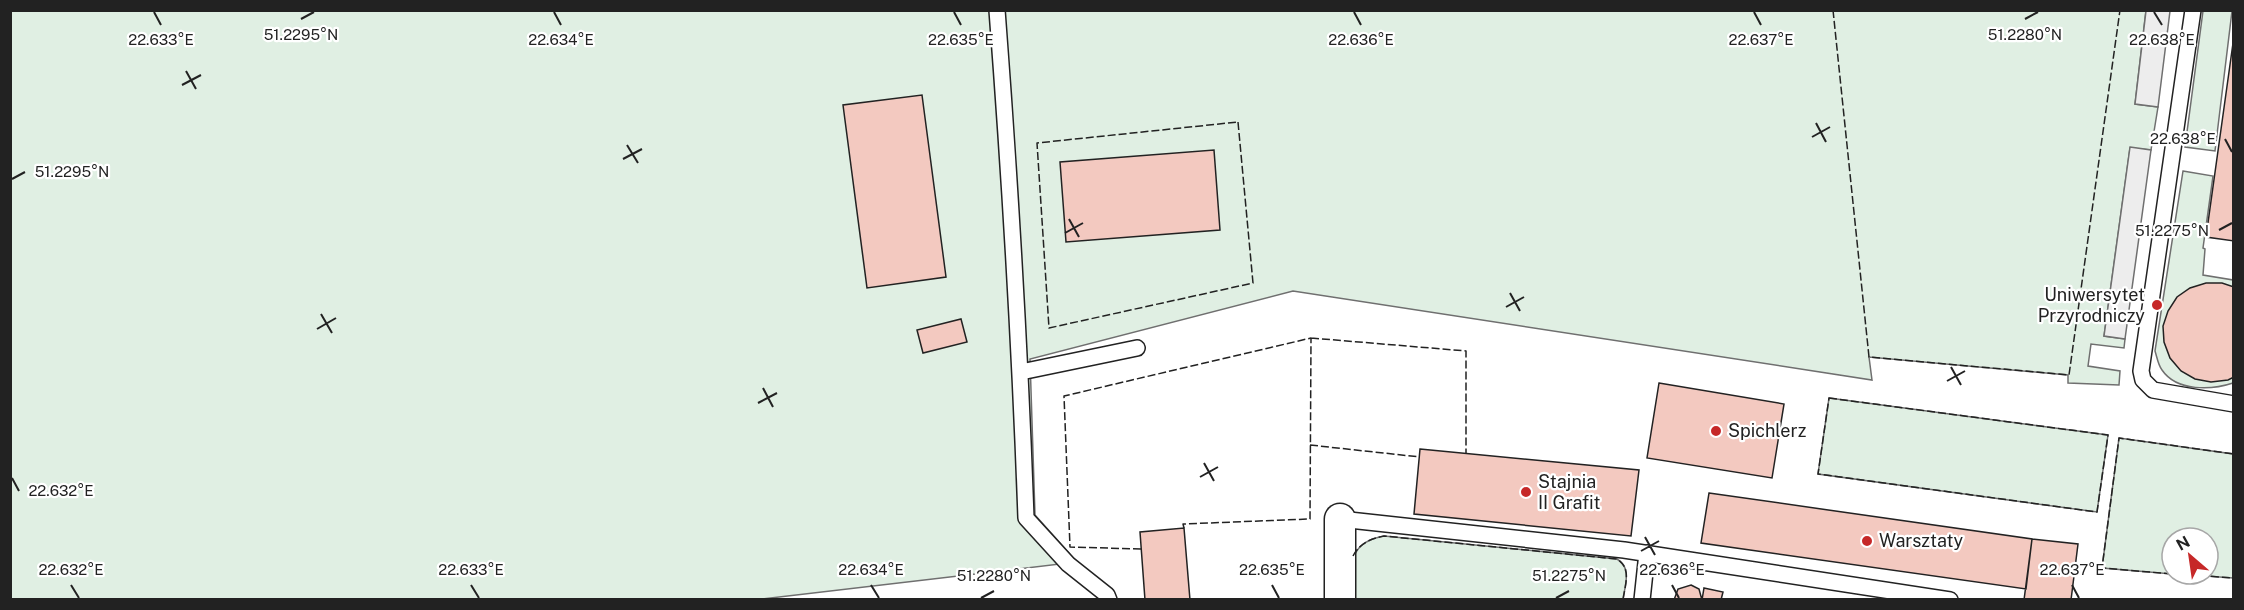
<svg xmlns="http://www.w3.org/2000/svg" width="2244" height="610" font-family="'Public Sans',sans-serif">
<rect width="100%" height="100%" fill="#fff"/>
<path fill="#e0efe3" stroke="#6f6f6f" stroke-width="1.5" d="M2146,10L2135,104L2158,107L2151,150L2130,148L2104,336L2125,339L2124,348L2091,344L2088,366L2120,371L2119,385L2068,383V375L1869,357L1872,380L1293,291L1030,359L1035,515L1077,562L753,600H11L10,11Z
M2203,11H2232L2215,151L2185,147Z
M2183,171L2213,176L2203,248L2205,249L2203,275L2233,280V383C2212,390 2177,392 2162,370C2158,365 2157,357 2155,351Z
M1829,398L2108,435L2097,512L1818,474Z
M2119,438L2233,454V578L2178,574H2208V538H2172V574L2102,568Z
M1384,536L1617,559C1632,568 1625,585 1623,599L1352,600C1352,568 1345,543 1384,536Z"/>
<path fill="#ededed" stroke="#6f6f6f" stroke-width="1.5" d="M2146,11H2170L2158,107L2135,104Z
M2130,147L2151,150L2125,339L2104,336Z"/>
<path fill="#f3c9c0" stroke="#222" stroke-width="1.5" d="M2234,36V241L2206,237Z
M922,95L946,277L867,288L843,105Z
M1214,150L1220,230L1066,242L1060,162Z
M2206,283H2222L2234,287V377L2228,380L2211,382L2195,379L2181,371L2170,358L2164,342L2163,326L2168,311L2177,297L2190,288Z
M961,319L967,342L923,353L917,330Z
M1659,383L1784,404L1772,478L1647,458Z
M1420,449L1639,470L1631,536L1414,514Z
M1709,493L2032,539L2026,589L1701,543Z
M1184,528L1190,600H1145L1140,532Z
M2032,539L2078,544L2071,600H2024Z
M1691,585L1699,589L1702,600H1674L1678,589Z
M1704,588L1723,592L1721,600H1702Z"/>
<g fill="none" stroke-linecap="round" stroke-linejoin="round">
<defs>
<path id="lane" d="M997,10C1010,180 1020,349 1026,518L1068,564L1107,595L1109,600
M2193,10L2141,371L2143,380L2153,390L2234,404
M1021,372L1137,348
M1340,519L1624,550L1950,600
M1642,600L1647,553"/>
<path id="street" d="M1340,519V600"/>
</defs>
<use href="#lane" stroke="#222" stroke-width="18"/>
<use href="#street" stroke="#222" stroke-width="33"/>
<use href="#lane" stroke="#fff" stroke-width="15"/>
<use href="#street" stroke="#fff" stroke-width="30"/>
<path stroke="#222" stroke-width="1.5" stroke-dasharray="8 3" stroke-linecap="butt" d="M1833,10L1869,357L2069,375L2120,10
M1238,122L1253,283L1049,328L1037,143Z
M1311,338L1466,351V453
M1829,398L2108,435L2097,512L1818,474Z
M1310,445L1420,457
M1141,549L1070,547L1064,396L1311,338L1310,519L1183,524L1184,528
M1353,556C1360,543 1370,539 1384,536L1617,559C1632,568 1625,585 1623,600
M2172,574L2102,568L2119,438L2234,454
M2178,574L2234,578"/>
</g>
<path fill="none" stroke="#222" stroke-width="2" d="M154,12L161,25M554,12L561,25M954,12L961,25M1354,12L1361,25M1754,12L1761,25M2154,12L2162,25M301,19L314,12M2025,19L2038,12M186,71L196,89M182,85L201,75M1816,123L1826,142M1812,137L1830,127M2225,139L2232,152M627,145L638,163M623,159L642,149M12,179L25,172M1069,219L1079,237M2219,230L2232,223M1065,233L1083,223M1510,293L1520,311M1506,307L1524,297M321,314L332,333M317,329L336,318M1951,367L1961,385M1947,381L1965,371M763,388L773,407M758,403L777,393M1204,463L1214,481M1200,477L1218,467M12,478L19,491M1645,537L1655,555M1641,551L1659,541M71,585L79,598M471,585L479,598M871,585L879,598M1272,585L1279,598M1672,585L1679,598M2072,585L2079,598M981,598L994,591M1556,598L1569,591"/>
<g fill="#c62828" stroke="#fff" stroke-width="2">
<circle cx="2157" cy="305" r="6"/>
<circle cx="1716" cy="431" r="6"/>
<circle cx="1526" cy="492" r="6"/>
<circle cx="1867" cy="541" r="6"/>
</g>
<g text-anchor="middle" stroke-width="4.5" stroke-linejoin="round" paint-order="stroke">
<g font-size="18" fill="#222" stroke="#fff" text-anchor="start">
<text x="2145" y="301" text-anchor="end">Uniwersytet<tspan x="2145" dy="21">Przyrodniczy</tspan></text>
<text x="1728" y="437">Spichlerz</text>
<text x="1538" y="488">Stajnia<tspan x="1538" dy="21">II Grafit</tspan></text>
<text x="1879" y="547">Warsztaty</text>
</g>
</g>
<g font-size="15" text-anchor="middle" fill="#222" stroke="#fff" stroke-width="4.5" stroke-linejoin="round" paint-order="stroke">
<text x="301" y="40">51.2295°N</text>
<text x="2025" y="40">51.2280°N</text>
<text x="161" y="45">22.633°E</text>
<text x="561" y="45">22.634°E</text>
<text x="961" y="45">22.635°E</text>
<text x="1361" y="45">22.636°E</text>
<text x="1761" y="45">22.637°E</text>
<text x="2162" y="45">22.638°E</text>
<text x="2183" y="144">22.638°E</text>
<text x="72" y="177">51.2295°N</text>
<text x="2172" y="236">51.2275°N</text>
<text x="61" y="496">22.632°E</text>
<text x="71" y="575">22.632°E</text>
<text x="471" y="575">22.633°E</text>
<text x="871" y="575">22.634°E</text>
<text x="1272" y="575">22.635°E</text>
<text x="1672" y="575">22.636°E</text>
<text x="2072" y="575">22.637°E</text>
<text x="994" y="581">51.2280°N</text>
<text x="1569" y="581">51.2275°N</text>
</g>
<rect width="2244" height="610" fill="none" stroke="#222222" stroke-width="24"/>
<g transform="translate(2190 556) rotate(331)"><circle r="28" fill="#ffffff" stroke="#a7a7a7" stroke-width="1.5"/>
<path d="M0-4.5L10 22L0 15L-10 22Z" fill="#c62828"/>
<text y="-9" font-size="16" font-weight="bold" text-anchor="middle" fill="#222222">N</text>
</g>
</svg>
